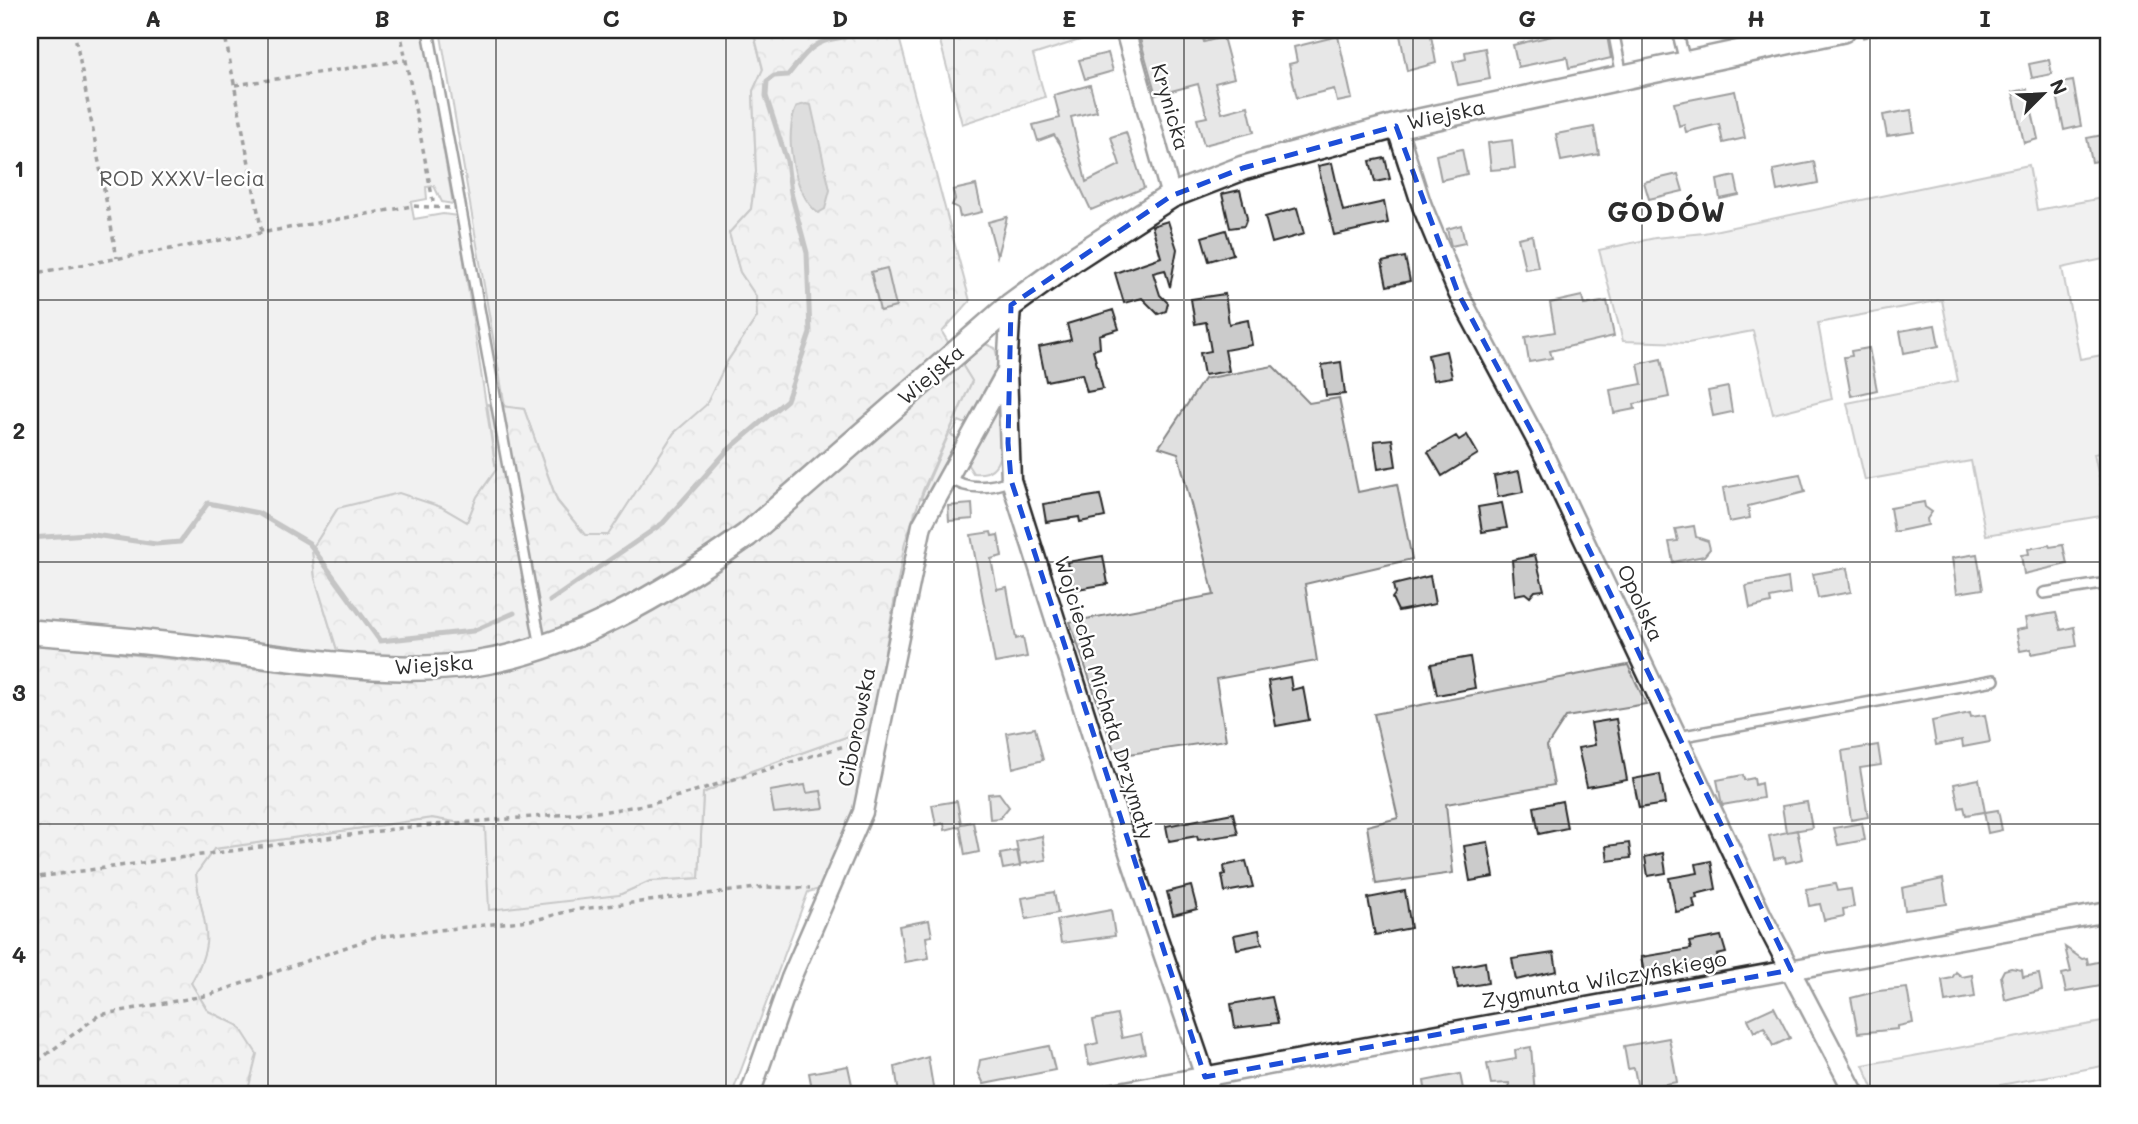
<svg xmlns="http://www.w3.org/2000/svg" width="2138" height="1124" font-family="Mali,sans-serif">
<defs>
<pattern id="forest-crowns" width="20" height="18" patternUnits="userSpaceOnUse" patternTransform="scale(1.75)"><rect width="20" height="18" fill="#e0e0e0"/><path d="M2 6a3 3 0 1 1 6 0M12 15a3 3 0 1 1 6 0" fill="none" stroke="#c0c0c0"/></pattern>
</defs>
<rect width="100%" height="100%" fill="#fff"/>
<filter id="ink" filterUnits="userSpaceOnUse"><feTurbulence type="fractalNoise" baseFrequency=".0143" numOctaves="2"/><feDisplacementMap in="SourceGraphic" scale="14" xChannelSelector="R" yChannelSelector="G"/><feConvolveMatrix kernelMatrix="1 2 1 2 8 2 1 2 1" color-interpolation-filters="sRGB"/></filter>
<g filter="url(#ink)">
<path fill="#e0e0e0" stroke="#868686" stroke-width="2" d="M30,30H423L453,204L442,202L434,186L426,187L427,199L411,202L414,219L443,214L457,216L496,470L477,497L467,522L441,507L338,508L312,549L315,578L346,680L30,643Z
M440,30H753L763,70L753,91L756,172L751,209L729,233L740,272L756,296L757,317L727,362L706,406L674,433L608,536L585,535L557,500L524,409L505,407Z
M2029,165L2037,210L2108,197V258L2062,268L2080,359L2108,354V451L2094,454L2107,515L1986,535L1971,461L1865,480L1847,403L1958,381L1942,300L1818,323L1832,399L1773,414L1753,331L1688,343L1623,341L1599,250L1655,238L1704,233Z
M983,343L995,348L999,363L966,424L959,421L951,435L958,439L924,499L921,498L972,381L958,359Z
M1273,366L1309,403L1339,398L1358,492L1397,484L1412,559L1305,584L1317,661L1216,679L1226,740L1116,756L1070,622L1214,595L1178,453L1159,447L1204,379Z
M997,402C999,427 1013,478 973,473L966,462Z
M1628,665L1646,704L1566,717L1547,746L1554,785L1446,804L1453,873L1376,884L1367,826L1398,818L1374,714Z
M871,728L856,804L824,888L808,892L732,1094H247L239,1026L208,1011L191,983C219,934 200,923 196,874L214,849L432,818L485,826L619,895L650,881L699,878L703,793L751,771Z
M2108,1021V1065L1952,1094H1876L1863,1065Z"/>
<path fill="url(#forest-crowns)" stroke="#868686" stroke-width="2" d="M753,30H897L970,301L942,332L972,381L923,490L905,542L871,728L751,771L703,793L699,878L650,881L619,895L489,910L485,827L432,818L214,849L196,874C200,925 220,932 191,983L208,1011L239,1026L257,1054L247,1094H30V643L346,679L315,578L312,549L338,508L399,493L441,507L467,522L477,497L496,470L487,404L524,409L557,501L585,535H608L674,433L706,405L727,362L757,317L756,296L740,272L729,233L751,209L756,172L753,91L763,69Z
M937,30H1111L1033,55L1045,97L962,124Z"/>
<path fill="#b6b6b6" stroke="#7e7e7e" stroke-width="2" d="M806,104L811,105L830,190L825,209L818,213C793,194 783,133 797,106Z"/>
<g fill="none" stroke-linecap="round" stroke-linejoin="round">
<path stroke="#7e7e7e" stroke-width="5" d="M30,538L87,534L156,544L180,542L208,503L258,513L309,543L380,641L473,631L514,613
M550,601L663,523L727,451L787,400L810,333L807,253L791,193L787,161L766,96L767,81L774,76L788,75C814,43 814,41 856,35V30"/>
</g>
<path fill="#cbcbcb" stroke="#2b2b2b" stroke-width="2" d="M1157,30H1178L1181,40L1202,34L1204,42L1223,37L1234,78L1215,83L1222,113L1248,106L1254,132L1204,145L1197,119L1207,117L1198,84L1156,95L1139,35Z
M1399,30H1430L1436,63L1407,71Z
M1564,30H1606L1611,58L1569,68L1567,57L1518,67L1513,45L1565,33Z
M1338,36L1352,99L1337,102L1334,89L1297,98L1289,64L1297,62L1294,47Z
M1485,48L1490,79L1458,85L1453,62L1466,59L1465,52Z
M1108,53L1113,71L1085,79L1079,60Z
M2049,60L2052,74L2032,78L2029,64Z
M2073,81L2081,126L2064,130L2055,84Z
M1090,85L1097,111L1071,117L1086,182L1120,165L1111,137L1126,132L1144,188L1091,210L1060,144L1054,135L1038,141L1033,125L1060,118L1054,95Z
M2027,89L2038,139L2024,143L2013,92Z
M1735,91L1745,138L1723,143L1719,124L1686,132L1684,124L1679,126L1674,103Z
M1911,110L1914,132L1887,136L1883,115Z
M1594,127L1599,154L1561,161L1556,134Z
M2108,134V159L2092,162L2087,138Z
M1512,140L1515,168L1491,170L1488,143Z
M1462,149L1467,174L1441,180L1436,155Z
M1385,158L1390,179L1375,182L1370,161Z
M1814,162L1818,183L1777,191L1773,170Z
M1332,163L1343,211L1384,202L1388,223L1334,235L1318,166Z
M1678,174L1683,191L1649,199L1644,182Z
M1735,176L1739,195L1720,199L1717,180Z
M976,185L982,212L960,217L958,208L952,205L955,199L953,190Z
M1240,190L1247,218L1244,226L1230,228L1222,194Z
M1297,208L1304,234L1272,243L1265,217Z
M1007,217L997,256L988,222Z
M1168,221L1177,249L1170,287L1165,270L1153,273L1160,295L1168,303L1166,311L1158,314L1142,298L1124,303L1115,273L1161,257L1152,226Z
M1461,225L1465,243L1451,246L1447,229Z
M1226,230L1233,254L1209,261L1202,237Z
M1532,235L1538,267L1525,269L1518,238Z
M1405,257L1410,281L1387,286L1382,262Z
M887,268L896,307L880,311L871,272Z
M1225,294L1229,324L1248,320L1252,345L1225,350L1229,371L1204,375L1200,353L1211,351L1206,322L1195,324L1191,299Z
M1582,296L1584,305L1607,301L1614,336L1550,351L1552,358L1529,362L1525,337L1555,332L1550,303Z
M1113,310L1119,329L1099,335L1100,348L1093,350L1103,389L1087,392L1082,374L1046,381L1039,347L1071,340L1067,324Z
M1935,325L1939,346L1904,353L1900,331Z
M1869,348L1877,390L1851,396L1844,357L1852,356L1851,351Z
M1446,351L1452,377L1433,380L1428,355Z
M1661,359L1669,397L1634,404L1635,409L1614,413L1610,390L1642,384L1638,364Z
M1341,362L1345,394L1326,396L1322,365Z
M1728,387L1732,412L1713,416L1708,391Z
M1467,435L1478,454L1442,476L1428,452L1456,436L1459,440Z
M1392,439L1396,466L1378,469L1374,441Z
M1519,471L1523,492L1498,497L1494,476Z
M1800,474L1805,492L1748,506L1750,518L1729,522L1723,488Z
M1100,495L1105,517L1080,522L1079,517L1046,522L1043,504Z
M1924,502L1925,507L1932,512L1927,519L1928,525L1894,532L1890,508Z
M1502,503L1507,528L1482,532L1478,507Z
M972,504L973,519L949,521L948,506Z
M1694,526L1696,537L1708,541L1710,549L1704,556L1673,562L1669,542L1678,541L1675,529Z
M991,532L992,536L998,535L1002,556L991,559L997,589L1007,587L1016,639L1023,637L1027,657L995,663L971,535Z
M2049,545L2050,547L2063,545L2067,564L2024,574L2021,555L2029,554L2028,549Z
M1977,554L1983,589L1957,593L1952,558Z
M1535,555L1544,590L1535,591L1530,597L1525,593L1515,595L1512,560Z
M1103,556L1108,584L1071,590L1067,562Z
M1847,568L1851,592L1818,598L1813,574Z
M1430,576L1435,604L1398,611L1392,598L1395,594L1393,585Z
M1788,578L1790,594L1770,598L1771,603L1750,608L1746,586Z
M2056,613L2061,630L2074,627L2077,646L2031,654V649L2020,651L2016,630L2027,628L2025,618Z
M1470,657L1475,688L1437,695L1431,664Z
M1290,677L1292,690L1303,687L1309,720L1276,726L1268,681Z
M1970,713L1971,717L1985,715L1990,742L1963,747L1962,740L1936,745L1932,721Z
M1616,719L1627,780L1587,787L1578,748L1595,745L1591,723Z
M1035,728L1043,760L1013,768L1007,733Z
M1878,745L1881,765L1860,768L1868,817L1851,820L1842,751Z
M1660,774L1665,804L1639,808L1633,779Z
M1743,775L1744,780L1754,778L1755,785L1761,783L1763,798L1722,805L1717,780Z
M1979,779L1985,812L1998,810L2002,830L1988,833L1984,812L1966,815L1964,807L1959,808L1954,784Z
M805,785L807,793L821,791L824,808L774,813L770,791Z
M999,793L1009,807L1000,818L990,819L988,794Z
M957,801L961,824L973,822L979,852L965,855L960,826L945,830L944,823L936,825L932,805Z
M1562,801L1567,828L1539,834L1534,807Z
M1807,802L1812,828L1786,832L1782,806Z
M1233,813L1238,834L1198,840L1197,836L1169,841L1166,826Z
M1862,823L1865,840L1838,845L1834,828Z
M1797,830L1803,859L1786,863L1785,857L1774,859L1769,836Z
M1042,836L1046,860L1020,864L1016,841Z
M1488,842L1494,877L1470,881L1464,846Z
M1629,843L1631,858L1608,861L1606,846Z
M1017,851L1020,866L1003,869L1000,854Z
M1663,853L1666,873L1648,876L1645,857Z
M1246,861L1253,887L1225,892L1222,875L1225,874L1224,866Z
M1711,861L1716,889L1696,894L1697,898L1693,899L1695,908L1676,912L1669,878L1698,873L1696,864Z
M1943,879L1947,904L1905,910L1902,888Z
M1835,884L1837,891L1851,889L1854,907L1843,909L1844,916L1824,920L1820,904L1809,906L1806,889Z
M1191,886L1197,909L1173,915L1167,892Z
M1405,891L1411,928L1375,935L1368,898Z
M1054,892L1058,913L1026,919L1022,898Z
M1111,910L1115,936L1061,943L1057,920Z
M929,920L932,936L926,937L929,958L905,962L899,926Z
M1259,930L1262,944L1237,949L1234,935Z
M1721,936L1726,953L1717,955L1719,963L1645,978L1641,957L1691,949L1689,942Z
M2065,947L2082,959L2087,958L2088,964L2103,961L2107,985L2066,992L2062,974L2071,972Z
M1554,953L1557,971L1516,980L1512,959Z
M1485,962L1488,983L1458,988L1454,968Z
M2011,968L2022,970L2023,977L2039,974L2042,990L2005,1000L2001,976L2004,970Z
M1956,972L1962,977L1972,975L1975,997L1945,1002L1942,980L1952,978Z
M1907,988L1913,1023L1898,1026V1029L1858,1033L1851,998L1878,991Z
M1272,997L1278,1023L1235,1028L1231,1004Z
M1774,1007L1790,1038L1773,1046L1764,1027L1754,1032L1748,1019Z
M1117,1015L1122,1038L1141,1034L1145,1053L1089,1065L1086,1046L1098,1043L1093,1020Z
M1669,1038L1677,1082L1638,1089L1634,1068L1628,1069L1624,1046Z
M1049,1046L1055,1070L984,1084L978,1072L980,1060Z
M1531,1047L1535,1094H1511L1509,1083L1491,1084L1487,1064L1516,1059L1515,1050Z
M928,1057L934,1093L899,1094L895,1067Z
M848,1066L854,1094H813L809,1073Z
M1460,1074L1464,1094H1426L1424,1081Z"/>
<g fill="none" stroke-linecap="round" stroke-linejoin="round">
<defs>
<path id="service" d="M428,30L541,647
M1613,30L1622,76
M1677,30L1685,62
M949,477C966,491 992,488 1011,480
M2044,593L2108,583
M1678,737L1994,680"/>
<path id="minor" d="M1125,30L1171,196
M1396,126L1422,206L1458,293L1539,445L1762,916L1855,1094
M1011,305L1007,371L1011,480L1133,865L1211,1094
M750,1094L791,978L863,812L922,525L1007,371
M1109,1094L2108,912"/>
<path id="tertiary" d="M30,632C101,637 171,644 241,653C318,662 397,675 474,664C573,649 667,592 747,535L1011,305L1077,257L1171,196L1243,168L1396,126L1843,30"/>
</defs>
<use href="#service" stroke="#2b2b2b" stroke-width="14"/>
<use href="#minor" stroke="#2b2b2b" stroke-width="23"/>
<use href="#tertiary" stroke="#2b2b2b" stroke-width="28"/>
<path stroke="#2b2b2b" stroke-width="3.5" stroke-dasharray="5 5" stroke-linecap="butt" d="M74,30L117,258
M224,30L262,233
M400,30L434,206
M1862,37L1898,30
M235,85L405,60
M30,274L412,206L449,208
M30,878L409,827L607,811L655,803L861,741
M30,1067L99,1015L209,995L375,937L539,919L573,910L765,887L810,888"/>
<use href="#service" stroke="#fff" stroke-width="9"/>
<use href="#minor" stroke="#fff" stroke-width="18"/>
<use href="#tertiary" stroke="#fff" stroke-width="23"/>
</g>
</g>
<path d="M0 0H2138V1124H0ZM1396,126L1458,293L1539,445L1791,970L1205,1077L1011,480L1008,443L1011,305L1171,196L1243,168Z" fill="#fff" fill-opacity=".55" fill-rule="evenodd"/>
<path fill="none" stroke="#1d4ed8" stroke-width="5" stroke-dasharray="14 9" stroke-linejoin="round" d="M1396,126L1458,293L1539,445L1791,970L1205,1077L1011,480L1008,443L1011,305L1171,196L1243,168Z"/>
<path fill="none" stroke="#2b2b2b" stroke-width="2" stroke-opacity="0.55" d="M268,30V1094M496,30V1094M726,30V1094M954,30V1094M1184,30V1094M1413,30V1094M1642,30V1094M1870,30V1094M30,300H2108M30,562H2108M30,824H2108"/>
<g text-anchor="middle" stroke-width="5" stroke-linejoin="round" paint-order="stroke">
<g font-size="21" fill="#2b2b2b" stroke="#fff">
<text transform="translate(1170 107) rotate(74)" y="7">Krynicka</text>
<text transform="translate(1446 115) rotate(-12)" y="7">Wiejska</text>
<text transform="translate(931 375) rotate(-41)" y="7">Wiejska</text>
<text transform="translate(1640 603) rotate(65)" y="7">Opolska</text>
<text transform="translate(434 665) rotate(-4)" y="7">Wiejska</text>
<text transform="translate(1104 698) rotate(73)" y="7">Wojciecha Michała Drzymały</text>
<text transform="translate(857 727) rotate(-79)" y="7">Ciborowska</text>
<text transform="translate(1604 980) rotate(-10)" y="7">Zygmunta Wilczyńskiego</text>
</g>
<g font-size="21" fill="#585858" stroke="#fff">
<text x="182" y="186">ROD XXXV-lecia</text>
</g>
<g font-size="28" font-weight="bold" letter-spacing="2" fill="#2b2b2b" stroke="#fff">
<text x="1667" y="222">GODÓW</text>
</g>
</g>
<rect width="2138" height="1124" fill="none" stroke="#fff" stroke-width="77"/>
<g transform="translate(2043 94) rotate(66)" stroke="#ffffff" stroke-width="5" paint-order="stroke">
<path d="M0-5L12 26L0 18L-12 26Z" fill="#2b2b2b"/>
<text y="-10" font-size="19" font-weight="bold" text-anchor="middle" fill="#2b2b2b">N</text>
</g>
<rect x="38" y="38" width="2062" height="1048" fill="none" stroke="#2b2b2b" stroke-width="2.5"/>
<g font-size="23" text-anchor="middle" font-weight="bold" fill="#2b2b2b">
<text x="153" y="27">A</text>
<text x="382" y="27">B</text>
<text x="611" y="27">C</text>
<text x="840" y="27">D</text>
<text x="1069" y="27">E</text>
<text x="1298" y="27">F</text>
<text x="1527" y="27">G</text>
<text x="1756" y="27">H</text>
<text x="1985" y="27">I</text>
<text x="19" y="177">1</text>
<text x="19" y="439">2</text>
<text x="19" y="701">3</text>
<text x="19" y="963">4</text>
</g>
</svg>
